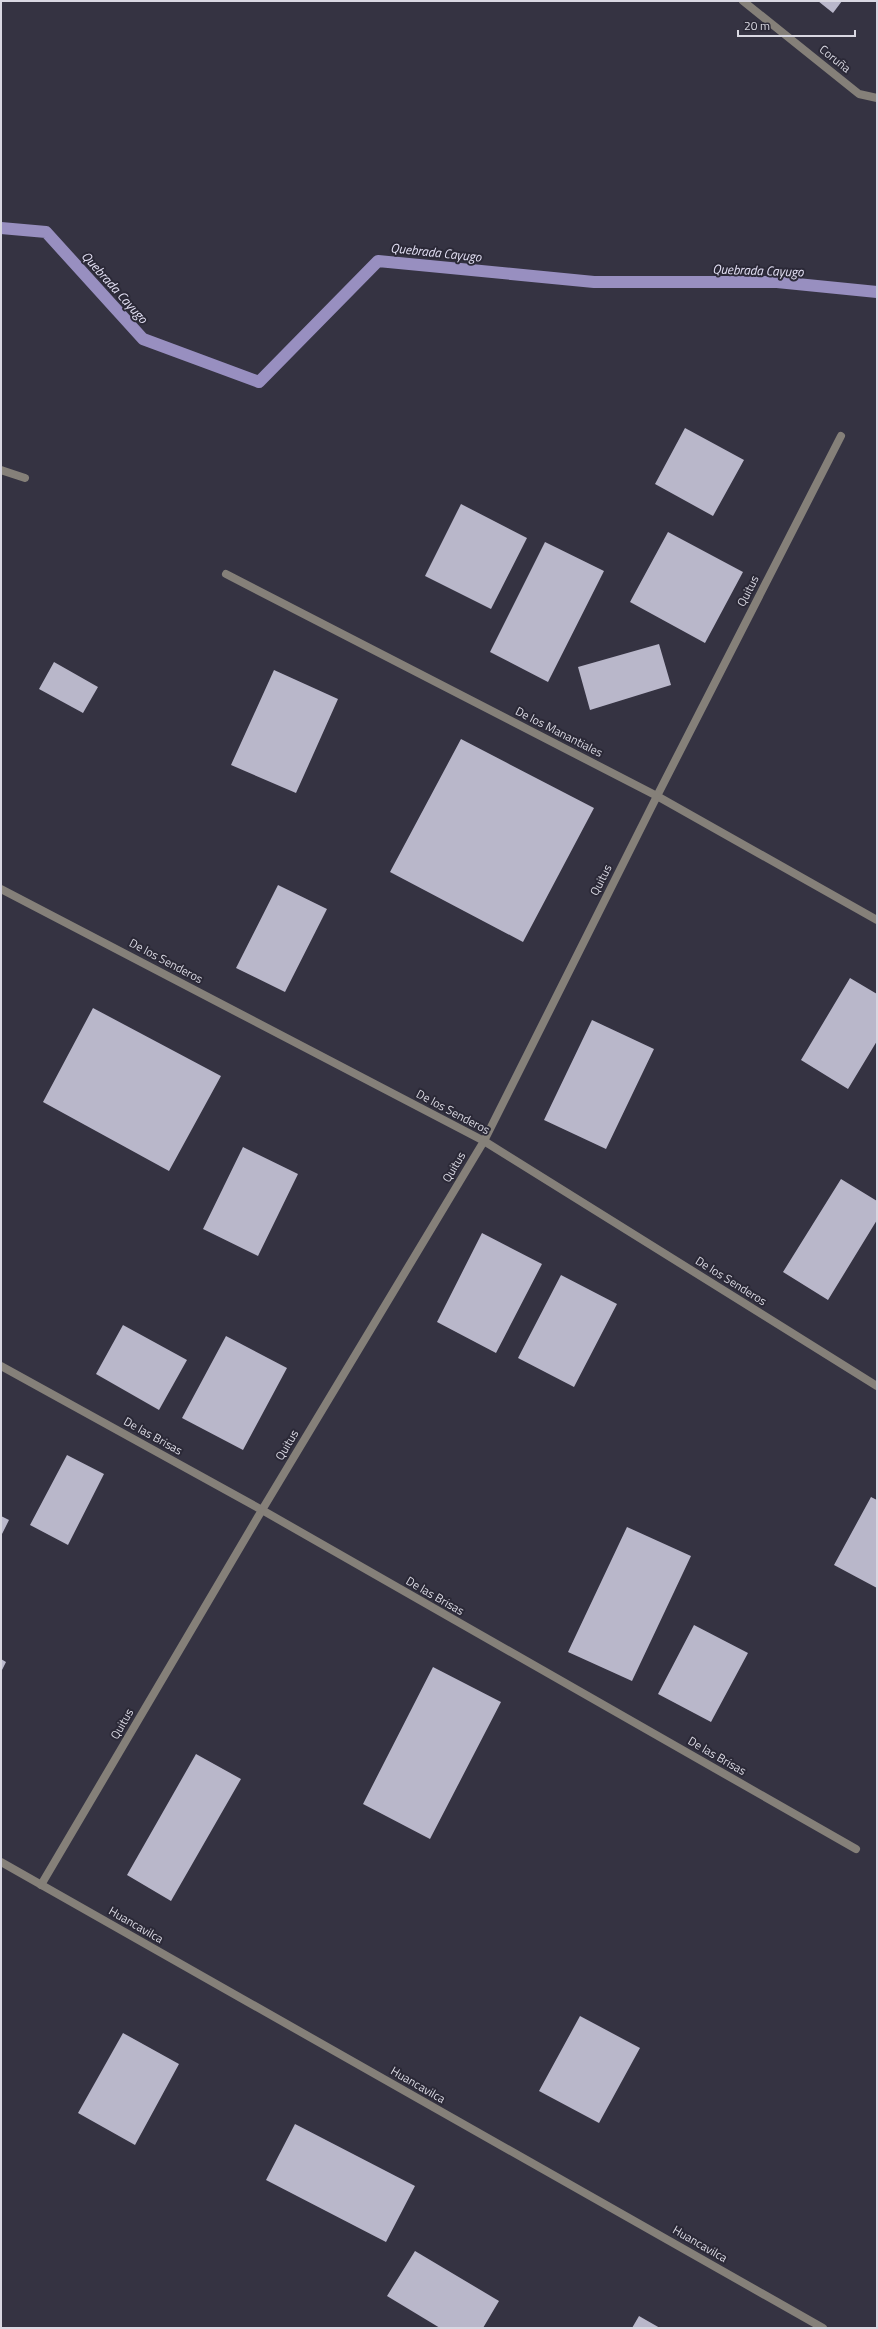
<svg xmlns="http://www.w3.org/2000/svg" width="878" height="2329" font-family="'Titillium Web',sans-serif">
<rect width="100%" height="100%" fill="#353342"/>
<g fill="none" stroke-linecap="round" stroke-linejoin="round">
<path stroke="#988fc0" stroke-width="12" d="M1,228L46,232L143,339L259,382L378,261L594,282H777L877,292"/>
</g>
<path fill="#b9b7ca" d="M818,1H842L833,13Z
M685,428L744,460L713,516L655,484Z
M461,504L527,538L491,609L425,576Z
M668,532L743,572L705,643L630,602Z
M545,542L604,571L548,682L490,652Z
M659,644L671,685L590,710L578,667Z
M54,662L98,687L83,713L39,689Z
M274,670L338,699L296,793L231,765Z
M461,739L594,808L523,942L390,872Z
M278,885L327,909L285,992L236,968Z
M850,978L877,994V1041L848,1089L801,1060Z
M93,1008L221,1076L169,1171L43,1102Z
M592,1020L654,1049L606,1149L544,1120Z
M243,1147L298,1174L258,1256L203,1229Z
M841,1179L877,1201V1220L828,1300L783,1272Z
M482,1233L542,1264L496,1353L437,1322Z
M561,1275L617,1304L574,1387L518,1358Z
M123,1325L187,1360L159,1410L96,1374Z
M226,1336L287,1368L243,1450L182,1418Z
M67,1455L104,1474L68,1545L30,1525Z
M871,1497L877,1500V1588L834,1565Z
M1,1516L9,1520L1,1536Z
M627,1527L691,1556L632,1681L568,1652Z
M694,1625L748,1653L711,1722L658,1694Z
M1,1659L6,1662L1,1672Z
M433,1667L501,1702L430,1839L363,1804Z
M196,1754L241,1779L171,1901L127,1875Z
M580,2016L640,2048L599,2123L539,2091Z
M123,2033L179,2064L135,2145L78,2113Z
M295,2124L415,2186L386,2242L266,2180Z
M415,2251L499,2301L483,2328H440L387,2296Z
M639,2316L660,2328H632Z"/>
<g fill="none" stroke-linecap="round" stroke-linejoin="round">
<path stroke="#858079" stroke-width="8" d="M1,470L25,478
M226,574L657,796L877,920
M1,889L484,1141L877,1386
M1,1366L262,1510L856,1849
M41,1885L262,1510L484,1141L657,796L841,436"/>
<path stroke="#858079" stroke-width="8" d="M743,1L859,94L877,98
M1,1862L823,2328"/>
</g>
<g text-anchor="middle" stroke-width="4" stroke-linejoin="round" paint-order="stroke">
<g font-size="12" fill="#d9d8e2" stroke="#2b2937">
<text transform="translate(835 59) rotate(39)" y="4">Coruña</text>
<text transform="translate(748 591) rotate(-63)" y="4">Quitus</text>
<text transform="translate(559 732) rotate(27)" y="4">De los Manantiales</text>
<text transform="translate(601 880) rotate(-63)" y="4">Quitus</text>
<text transform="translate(166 961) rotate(28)" y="4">De los Senderos</text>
<text transform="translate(453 1112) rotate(28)" y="4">De los Senderos</text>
<text transform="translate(454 1167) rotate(-59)" y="4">Quitus</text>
<text transform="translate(731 1281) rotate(32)" y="4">De los Senderos</text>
<text transform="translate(153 1436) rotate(29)" y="4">De las Brisas</text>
<text transform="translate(287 1445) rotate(-59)" y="4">Quitus</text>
<text transform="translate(435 1596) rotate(30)" y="4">De las Brisas</text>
<text transform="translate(122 1724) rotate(-60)" y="4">Quitus</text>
<text transform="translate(717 1756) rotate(30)" y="4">De las Brisas</text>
<text transform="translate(136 1925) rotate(30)" y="4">Huancavilca</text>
<text transform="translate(418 2085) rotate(30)" y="4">Huancavilca</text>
<text transform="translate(700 2244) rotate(30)" y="4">Huancavilca</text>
</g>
<g font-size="13" font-style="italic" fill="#e4e1f5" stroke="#2b2937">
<text transform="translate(436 252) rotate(6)" y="5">Quebrada Cayugo</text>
<text transform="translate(758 270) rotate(2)" y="5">Quebrada Cayugo</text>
<text transform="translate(115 287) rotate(48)" y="5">Quebrada Cayugo</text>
</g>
</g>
<rect width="878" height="2329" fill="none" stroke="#d9d8e2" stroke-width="4"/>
<path d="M738 30v6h117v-6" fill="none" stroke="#d9d8e2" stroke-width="2"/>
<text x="744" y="30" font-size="12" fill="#d9d8e2" stroke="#2b2937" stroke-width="3" paint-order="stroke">20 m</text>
</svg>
